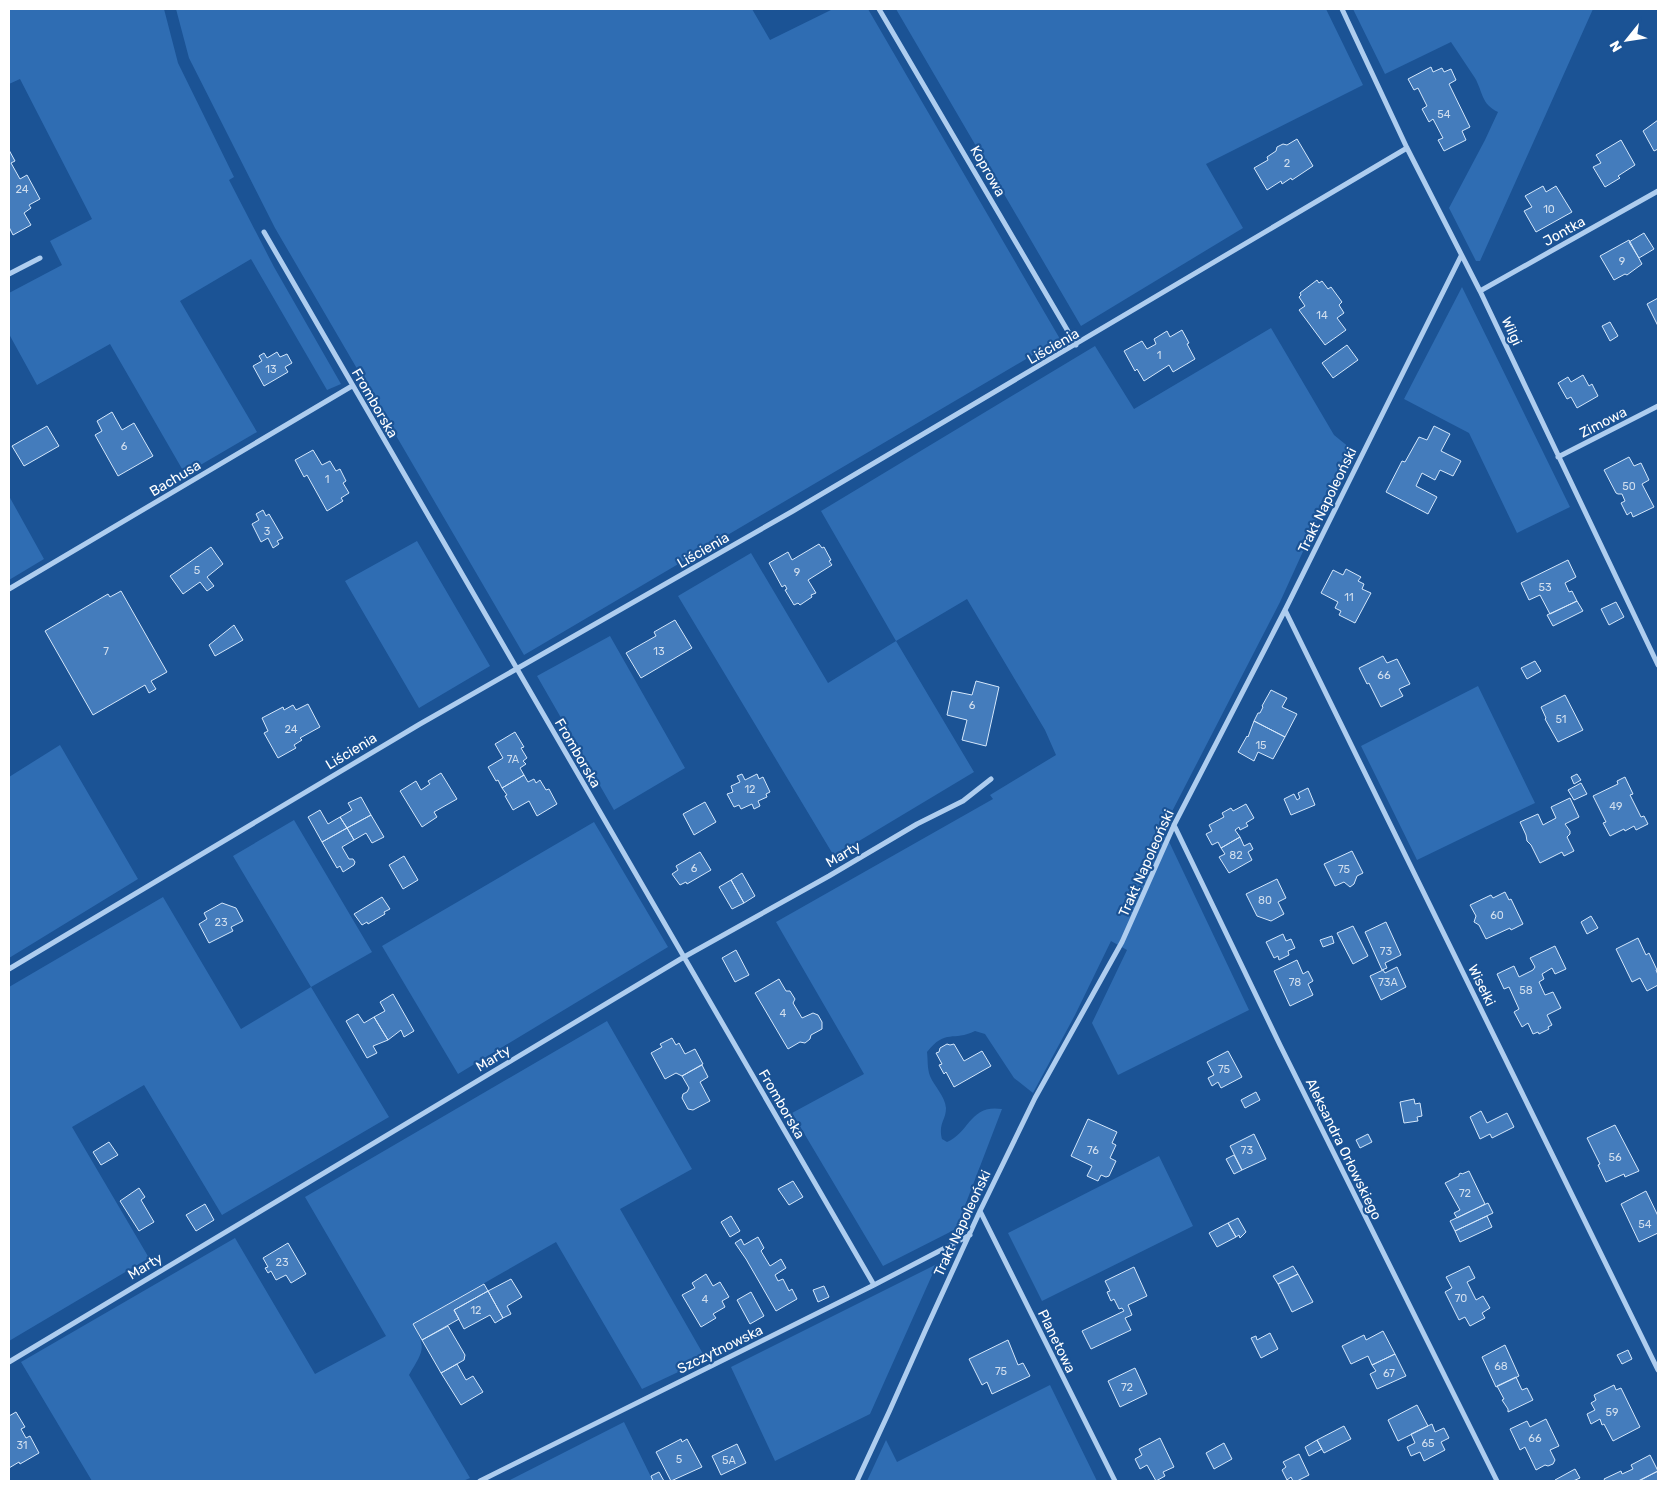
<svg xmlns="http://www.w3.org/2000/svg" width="1667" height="1490" font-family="Rubik,sans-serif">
<rect width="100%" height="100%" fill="#1b5395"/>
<path fill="#2f6db3" d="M9,9H164L178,63L234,177L229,180L274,267L341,384L327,390L251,259L180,301L257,432L185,474L110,344L37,385L9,334V293L62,265L50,241L92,219L20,79L9,84Z
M176,9H752L770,40L833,9H868L1060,339L524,655L275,228L189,58Z
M896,9H1326L1363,85L1206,164L1243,228L1081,326Z
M1353,9H1593L1480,261H1476L1449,208L1485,140L1498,112C1481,104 1483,92 1475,78C1467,66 1459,54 1451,42L1385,74Z
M1462,287L1570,507L1517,533L1469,433L1404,399Z
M1271,328L1334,435L1350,448L1280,602L1163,829L1249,1010L1118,1075L1092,1023L1127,950L1111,941L1075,1015L1033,1093L1014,1078L985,1034L975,1031C953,1042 946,1028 927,1052C928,1059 927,1068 930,1076C934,1086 945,1096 946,1108C946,1120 938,1124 942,1139L947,1142C970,1132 970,1104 1002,1109L956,1229L883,1266L792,1113L864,1074L776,922L993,799L990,795L1056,755L1045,730L967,599L896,641L974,772L834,856L678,596L751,553L828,683L896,641L821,511L1095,346L1134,409Z
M9,496L44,559L9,580Z
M417,541L490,666L419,708L345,581Z
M610,636L685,768L614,810L537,676Z
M1478,686L1535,803L1417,860L1361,746Z
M60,745L138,879L9,958V777Z
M294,820L372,952L311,987L389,1117L222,1215L144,1085L72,1127L149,1258L9,1341V987L163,897L241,1029L311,987L233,856Z
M594,822L668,947L458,1074L382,946Z
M607,1021L692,1169L620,1209L706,1359L642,1389L556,1242L413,1324C427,1349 423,1351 409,1375L470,1478L463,1481H92L21,1362L235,1238L315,1374L386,1336L305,1197Z
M1159,1156L1193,1226L1042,1301L1008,1233Z
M937,1264L870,1414L775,1461L731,1367Z
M1050,1385L1097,1481H867L886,1440L897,1462Z
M624,1422L653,1481H508Z"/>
<path fill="#447cbc" stroke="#d4e7fb" d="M1431,67L1433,72L1442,68L1444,72L1451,69L1456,80L1449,84L1470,127L1462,131L1466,140L1444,151L1438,140L1443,138L1433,119L1429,122L1422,109L1427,106L1418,88L1414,90L1408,79Z
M1658,120V149L1654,151L1643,131Z
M1297,139L1313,166L1292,180L1291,178L1282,184L1281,181L1267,190L1254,168L1268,160L1267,157L1276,151L1277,147L1283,144L1287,145Z
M1621,140L1635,165L1618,176L1620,178L1605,187L1593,167L1601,163L1596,155Z
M9,150L15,161L11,163L20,179L27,175L40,199L29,205L31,208L24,213L31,225L13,235L9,227Z
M1543,186L1546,192L1556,186L1572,212L1536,232L1524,211L1532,207L1525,196Z
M1644,233L1654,249L1639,258L1629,242Z
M1629,240L1642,264L1627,275L1625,274L1614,280L1600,256Z
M1317,280L1319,283L1322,281L1328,289L1331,287L1342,302L1339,305L1344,313L1337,318L1346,330L1325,345L1299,310L1305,306L1299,297L1301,295L1300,293Z
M1658,298V326L1647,304Z
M1610,322L1618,336L1610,341L1602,326Z
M1182,330L1189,343L1187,344L1195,359L1173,372L1169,365L1144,381L1137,369L1135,371L1124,351L1142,341L1147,349L1156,344L1154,339L1167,331L1170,337Z
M1347,345L1358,360L1333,378L1322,363Z
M277,352L280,357L287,354L292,363L285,367L288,372L264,386L253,366L262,361L259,356L264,353L267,358Z
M1583,375L1589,386L1592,384L1598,396L1577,408L1571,397L1567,399L1558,383L1568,377L1571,382Z
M112,412L122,430L134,423L153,456L118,476L95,435L102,431L97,421Z
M47,426L59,446L24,466L12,446Z
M1434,426L1450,434L1441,451L1461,461L1453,476L1440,470L1435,480L1422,473L1416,486L1437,497L1428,514L1386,492L1402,461L1405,462L1419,437L1427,440Z
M313,450L322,465L330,461L336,471L340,469L346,481L343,483L349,493L341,498L343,501L327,511L307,475L304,477L295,460Z
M1629,457L1634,466L1641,463L1649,480L1642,484L1654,507L1633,517L1631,512L1627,515L1621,503L1625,501L1622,494H1618L1616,493L1604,470Z
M263,510L266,516L269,514L283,538L277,541L279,544L273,548L268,538L261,542L252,524L259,520L256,514Z
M819,544L822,548L824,547L831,560L829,561L832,565L808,580L816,593L811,595L812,597L800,605L798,603L794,605L785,590L787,589L785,585L782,587L769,563L788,552L792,560Z
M211,547L223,564L207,577L214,586L207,591L200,582L183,594L170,576Z
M1568,560L1576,577L1565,583L1569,592L1572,591L1577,601L1550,614L1540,595L1529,600L1521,583Z
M1346,569L1361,577L1358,581L1364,584L1362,589L1371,593L1355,623L1339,615L1341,611L1335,608L1338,602L1321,593L1333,570L1343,575Z
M121,591L167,672L151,681L156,689L149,693L145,685L93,715L45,631L108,594L110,597Z
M1577,601L1583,611L1553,626L1547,615Z
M1616,602L1624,617L1609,625L1601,609Z
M675,620L692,648L641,678L626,653L656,636L654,632Z
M234,625L243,640L215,656L209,645Z
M1383,656L1387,663L1397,659L1410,684L1399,689L1403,696L1381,707L1369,683L1367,684L1359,668Z
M1535,661L1541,671L1527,679L1521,668Z
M976,681L999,687L986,746L962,740L967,720L947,715L952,691L972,695Z
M1271,690L1287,698L1282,707L1297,714L1285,737L1254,721L1258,713H1260L1263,707L1262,706Z
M1565,695L1583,730L1558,742L1545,719L1546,718L1541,707Z
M308,704L320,727L300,738L302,740L294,745L296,748L278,758L264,733L268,731L262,718L283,707L284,710L293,705L296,710Z
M1254,721L1285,737L1273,759L1258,752L1254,761L1238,752L1247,736L1248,737Z
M515,732L524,747L521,748L527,758L523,761L526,764L520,768L524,775L502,788L498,780L496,781L488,767L503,758L495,744Z
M441,773L457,799L434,812L437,817L422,827L400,791L416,781L421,790L430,784L428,781Z
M742,774L745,780L757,774L759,779L763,777L770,792L766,794L767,797L758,801L760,806L754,809L752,804L741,809L739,805L734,807L727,794L733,792L731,786L740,782L737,776Z
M1577,774L1581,780L1574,784L1571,777Z
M524,775L528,782L534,779L536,783L540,780L546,790L549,789L557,804L537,816L529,801L513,810L505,796L507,795L502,788Z
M1625,777L1633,794L1630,795L1641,817L1644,816L1648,824L1636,830L1634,826L1625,831L1624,829L1610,836L1603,823L1606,822L1593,796L1618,784L1617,781Z
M1581,783L1587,794L1574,800L1568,790Z
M1308,788L1315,805L1291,815L1284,799L1294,794L1297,800L1300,798L1298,793Z
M361,797L371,815L347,828L340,817L352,810L348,803Z
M1570,798L1579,817L1565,824L1570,831V834L1567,837L1574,851L1564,856L1562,852L1540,863L1531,845L1527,841L1526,835L1520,822L1538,814L1543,825L1556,818L1551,807Z
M705,802L716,822L694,835L683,814Z
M1246,804L1254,818L1246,823L1248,826L1240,830L1239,827L1235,830L1240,837L1221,848L1218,842L1212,845L1206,834L1212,831L1209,825L1224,817L1222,813L1231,808L1233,811Z
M320,810L328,824L340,817L347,828L322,842L308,817Z
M371,815L384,837L372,843L366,833L354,840L347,828Z
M347,828L354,840L342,847L349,859H353L355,862L354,865L343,872L340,866L337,868L322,842Z
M1240,837L1244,846L1250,843L1253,849L1248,852L1252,860L1229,873L1219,857L1225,854L1221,848Z
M1352,851L1363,873L1357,876L1354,884L1350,887L1344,882L1335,886L1324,864Z
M700,852L711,870L687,884L686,882L680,885L672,874L678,870L676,866Z
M404,856L418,880L403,889L389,865Z
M742,873L755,896L744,903L731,880Z
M1277,879L1286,898L1278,902L1284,914L1271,921L1257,916L1246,894Z
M731,880L744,903L732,909L719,887Z
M1505,892L1509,900L1511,899L1523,924L1511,930L1510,928L1486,939L1479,925L1474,922L1476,916L1470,905L1491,895L1493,898Z
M382,897L390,909L384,912L385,914L368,924L367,922L362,925L354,914Z
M222,903L236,908L243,921L231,927L233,931L209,943L199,924L207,919L204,913Z
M1591,916L1598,928L1587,934L1581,922Z
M1386,922L1401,955L1385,963L1387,968L1382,970L1365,932Z
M1353,926L1368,956L1353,964L1337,933Z
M1283,934L1286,941L1291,939L1295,948L1288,951L1289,955L1279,960L1278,956L1274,958L1266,942Z
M1332,936L1334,943L1323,947L1320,940Z
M1638,938L1646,955L1649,953L1657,970H1656L1658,975V985L1647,991L1640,978L1632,982L1616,949Z
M1555,946L1566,969L1555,974L1552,968L1542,974L1544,979L1539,982L1545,995L1553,992L1561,1008L1547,1015L1552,1025L1548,1027L1549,1029L1539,1034L1538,1032L1533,1034L1528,1023L1522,1027L1521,1025L1514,1012L1519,1009L1509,987L1504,989L1497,974L1514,966L1519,977L1533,970L1535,967L1530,958Z
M736,950L749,975L735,982L722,958Z
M1297,960L1303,974L1308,971L1313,981L1308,984L1313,995L1290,1006L1274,971Z
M1397,967L1406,987L1381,1000L1370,976L1383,970L1385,973Z
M779,979L786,991H790L795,999L793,1003L802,1018L813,1013L818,1015L822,1022V1029L811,1035L810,1039L805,1043L800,1042L788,1049L755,993Z
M393,994L414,1031L404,1037L401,1030L388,1040L374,1017L385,1011L380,1002Z
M358,1014L364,1023L374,1017L388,1040L373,1046L377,1053L367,1058L346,1021Z
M672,1038L676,1045L679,1043L685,1054L695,1049L703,1064L682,1076L676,1073L665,1079L651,1053L662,1047L660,1044Z
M947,1044L950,1045L954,1044L964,1061L982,1051L991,1066L954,1087L946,1072L944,1074L939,1065L942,1064L936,1053L939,1052L940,1048Z
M1228,1051L1242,1077L1221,1088L1218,1082L1212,1086L1208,1078L1214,1075L1207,1062Z
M702,1065L708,1077L700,1082L710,1101L693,1110L688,1109L682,1098L683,1094L687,1092L689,1088L682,1076Z
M1256,1092L1260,1100L1245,1108L1241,1100Z
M1414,1099L1415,1104L1420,1103L1422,1116L1417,1117L1418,1121L1404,1123L1400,1102Z
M1481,1111L1487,1123L1507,1113L1514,1127L1492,1138L1490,1134L1480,1139L1470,1117Z
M1088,1119L1117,1132L1112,1143L1116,1145L1110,1158L1116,1161L1109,1176L1106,1177L1101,1175L1098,1181L1087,1176L1092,1166L1071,1156Z
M1615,1125L1639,1171L1625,1177L1624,1174L1606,1182L1598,1165L1600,1164L1587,1138Z
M1254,1134L1266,1159L1242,1170L1230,1146Z
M1368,1134L1372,1142L1360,1148L1356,1140Z
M109,1142L118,1155L101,1165L93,1152Z
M1234,1155L1242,1170L1234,1174L1226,1159Z
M1469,1171L1485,1204L1457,1218L1454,1213L1460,1210L1445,1183L1459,1176V1174L1461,1173L1462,1174Z
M793,1181L803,1197L789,1205L778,1189Z
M139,1188L145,1197L141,1200L154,1222L139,1231L120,1201Z
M1646,1191L1658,1216V1233L1639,1242L1621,1204Z
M1488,1203L1493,1213L1455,1231L1450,1221Z
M205,1204L214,1220L196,1231L186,1215Z
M731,1216L740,1231L730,1237L721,1222Z
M1487,1216L1492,1227L1460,1242L1455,1231Z
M1238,1218L1246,1232L1240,1238L1239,1235L1236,1237L1228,1223Z
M1228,1223L1236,1237L1217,1247L1209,1233Z
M758,1237L764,1248L761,1251L770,1266L781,1259L786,1268L775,1275L778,1281L783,1279L789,1291L792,1289L797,1299L776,1311L746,1259L735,1243L741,1239L744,1245Z
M288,1243L306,1274L291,1283L286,1275L276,1280L271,1271L268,1273L265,1268L268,1267L263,1258Z
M1293,1266L1298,1274L1278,1284L1273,1276Z
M1469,1266L1475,1278L1467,1282L1476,1300L1483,1296L1490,1308L1482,1313L1485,1318L1470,1326L1465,1317L1459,1320L1445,1292L1452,1288L1446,1277Z
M1134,1267L1147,1296L1128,1305L1132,1315L1125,1318L1131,1330L1091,1349L1082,1331L1124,1311L1122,1308L1119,1309L1114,1299L1111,1301L1107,1292L1110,1291L1105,1281Z
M706,1274L713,1286L720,1282L729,1297L722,1301L725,1307L713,1314L716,1318L701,1327L682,1295L695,1288L692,1283Z
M1298,1274L1313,1302L1292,1312L1278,1284Z
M511,1279L522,1297L507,1306L511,1314L503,1318L488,1291Z
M484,1284L488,1291L454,1310L459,1319L422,1340L413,1324Z
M824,1286L829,1297L818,1302L813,1290Z
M488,1291L503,1318L495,1323L490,1315L464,1329L454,1310Z
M751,1292L764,1316L750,1324L737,1300Z
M448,1326L465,1355L464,1360L441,1373L422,1340Z
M1383,1331L1395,1354L1372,1365L1368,1356L1351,1364L1342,1346L1364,1335L1366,1340Z
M1270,1333L1278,1349L1261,1358L1251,1338L1256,1336L1257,1340Z
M1008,1340L1018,1365L1023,1363L1030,1376L992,1394L987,1382L982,1385L969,1359Z
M1505,1345L1519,1376L1496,1387L1482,1357Z
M1628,1350L1632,1359L1622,1364L1617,1355Z
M1395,1354L1406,1376L1377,1389L1370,1374L1376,1371L1372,1365Z
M457,1364L466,1380L473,1376L483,1392L461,1405L441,1373Z
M1135,1368L1147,1394L1120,1407L1108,1381Z
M1516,1377L1522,1390L1527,1388L1533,1400L1508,1412V1409L1502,1400L1504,1399L1497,1386Z
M1614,1385L1616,1390L1621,1388L1640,1427L1613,1441L1604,1424L1602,1425L1600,1419L1591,1424L1587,1414L1595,1410L1591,1403L1596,1400L1594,1395Z
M1417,1405L1428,1426L1398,1441L1388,1420Z
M16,1412L25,1427L21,1429L26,1438L30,1436L39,1453L20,1464L19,1462L9,1468V1416Z
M1546,1419L1559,1446L1550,1450L1555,1460L1553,1464L1548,1466L1545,1465L1536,1470L1525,1447L1520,1450L1510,1429L1527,1421L1530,1427Z
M1432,1424L1435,1432L1444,1428L1449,1438L1441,1442L1445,1450L1424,1461L1420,1452L1411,1456L1407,1447L1415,1443L1411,1434Z
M1344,1426L1351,1439L1324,1453L1317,1440Z
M1160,1438L1174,1467L1163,1472L1165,1476L1156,1481L1147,1465L1140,1469L1135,1459L1142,1455L1139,1449Z
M681,1439L682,1442L687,1439L702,1467L671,1481L656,1452Z
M1317,1440L1322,1449L1309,1456L1305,1447Z
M1224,1443L1232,1459L1214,1469L1206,1453Z
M737,1444L746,1463L721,1475L712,1456Z
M1299,1454L1309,1475L1297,1481H1293L1291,1477L1287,1480L1282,1470L1286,1467L1283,1462Z
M1650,1455L1658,1471L1638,1481H1605L1604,1479L1621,1471L1622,1474L1633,1469L1631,1465Z
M1575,1469L1580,1478L1573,1481H1556L1555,1480Z
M1658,1471V1481H1639Z
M659,1472L664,1481H653L651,1476Z"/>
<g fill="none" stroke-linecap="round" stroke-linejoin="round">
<path stroke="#aecdef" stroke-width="5" d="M879,9L1076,345
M1342,9L1407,148L1480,291L1658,665
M264,232L874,1285
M9,274L40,258
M1480,291L1658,191
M1558,457L1658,406
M9,589L352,386
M1285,610L1658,1370
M1174,825L1280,1045L1497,1481
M9,969L420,724L793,511L1407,148
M980,1211L1115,1481
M9,1362L684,957L829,876L917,824L963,801L991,779
M480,1481L874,1285L970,1235
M857,1481L889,1412L926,1329L980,1211L1035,1098L1122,942L1174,825L1285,610L1461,256"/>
</g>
<g text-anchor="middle" stroke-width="4.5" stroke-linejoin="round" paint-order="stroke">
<g font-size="11" fill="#d0deee">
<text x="1444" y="118">54</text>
<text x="1287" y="167">2</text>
<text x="22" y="193">24</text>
<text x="1549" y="213">10</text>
<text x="1622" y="265">9</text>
<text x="1322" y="319">14</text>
<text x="1159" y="359">1</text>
<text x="271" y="373">13</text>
<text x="124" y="450">6</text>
<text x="327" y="483">1</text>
<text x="1629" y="490">50</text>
<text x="267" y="535">3</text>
<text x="197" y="574">5</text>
<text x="797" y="576">9</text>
<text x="1545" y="591">53</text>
<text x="1349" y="601">11</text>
<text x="106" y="655">7</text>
<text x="659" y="655">13</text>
<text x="1384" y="679">66</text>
<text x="972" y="709">6</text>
<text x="1561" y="723">51</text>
<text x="291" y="733">24</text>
<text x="1261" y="749">15</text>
<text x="513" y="763">7A</text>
<text x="750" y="793">12</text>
<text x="1616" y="810">49</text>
<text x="1236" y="859">82</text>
<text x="694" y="872">6</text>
<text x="1344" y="873">75</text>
<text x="1265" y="904">80</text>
<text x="1497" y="919">60</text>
<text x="221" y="926">23</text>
<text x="1386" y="955">73</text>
<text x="1295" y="986">78</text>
<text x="1388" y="986">73A</text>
<text x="1526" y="994">58</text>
<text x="783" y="1017">4</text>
<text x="1224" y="1073">75</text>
<text x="1093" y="1154">76</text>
<text x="1247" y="1154">73</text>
<text x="1615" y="1161">56</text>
<text x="1465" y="1197">72</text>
<text x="1645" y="1228">54</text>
<text x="282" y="1266">23</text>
<text x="1461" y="1302">70</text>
<text x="705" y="1303">4</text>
<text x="476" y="1314">12</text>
<text x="1501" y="1370">68</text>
<text x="1001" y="1375">75</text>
<text x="1389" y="1377">67</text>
<text x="1127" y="1391">72</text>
<text x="1612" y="1416">59</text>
<text x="1535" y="1442">66</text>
<text x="1428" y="1447">65</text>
<text x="22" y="1449">31</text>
<text x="679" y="1463">5</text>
<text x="729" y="1464">5A</text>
</g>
<g font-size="14" fill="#fff" stroke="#1b5395">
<text transform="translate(988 171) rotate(60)" y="5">Koprowa</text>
<text transform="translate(1564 231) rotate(-29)" y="5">Jontka</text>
<text transform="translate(1512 331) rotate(65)" y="5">Wilgi</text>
<text transform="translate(1053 346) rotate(-30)" y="5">Liścienia</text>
<text transform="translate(375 403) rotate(60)" y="5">Fromborska</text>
<text transform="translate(1603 422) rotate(-27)" y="5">Zimowa</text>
<text transform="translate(175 478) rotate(-31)" y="5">Bachusa</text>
<text transform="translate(1327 500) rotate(-64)" y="5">Trakt Napoleoński</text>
<text transform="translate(703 550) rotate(-30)" y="5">Liścienia</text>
<text transform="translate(351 751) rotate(-31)" y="5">Liścienia</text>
<text transform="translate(578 753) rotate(60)" y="5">Fromborska</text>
<text transform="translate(843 854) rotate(-30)" y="5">Marty</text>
<text transform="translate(1146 863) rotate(-66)" y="5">Trakt Napoleoński</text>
<text transform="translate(1482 985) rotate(64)" y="5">Wisełki</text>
<text transform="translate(493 1058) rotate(-31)" y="5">Marty</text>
<text transform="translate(782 1104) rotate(60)" y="5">Fromborska</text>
<text transform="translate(1344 1149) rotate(64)" y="5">Aleksandra Orłowskiego</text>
<text transform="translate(962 1223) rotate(-65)" y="5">Trakt Napoleoński</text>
<text transform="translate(145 1266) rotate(-31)" y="5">Marty</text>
<text transform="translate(1057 1341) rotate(64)" y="5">Planetowa</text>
<text transform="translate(720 1349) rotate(-26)" y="5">Szczytnowska</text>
</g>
</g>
<rect width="1667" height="1490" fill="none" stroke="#ffffff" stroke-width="20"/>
<g transform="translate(1627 40) rotate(240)" stroke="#1b5395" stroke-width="4" paint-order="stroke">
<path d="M0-4L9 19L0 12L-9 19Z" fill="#ffffff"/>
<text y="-8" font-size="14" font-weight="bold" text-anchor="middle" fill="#ffffff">N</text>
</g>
</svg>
